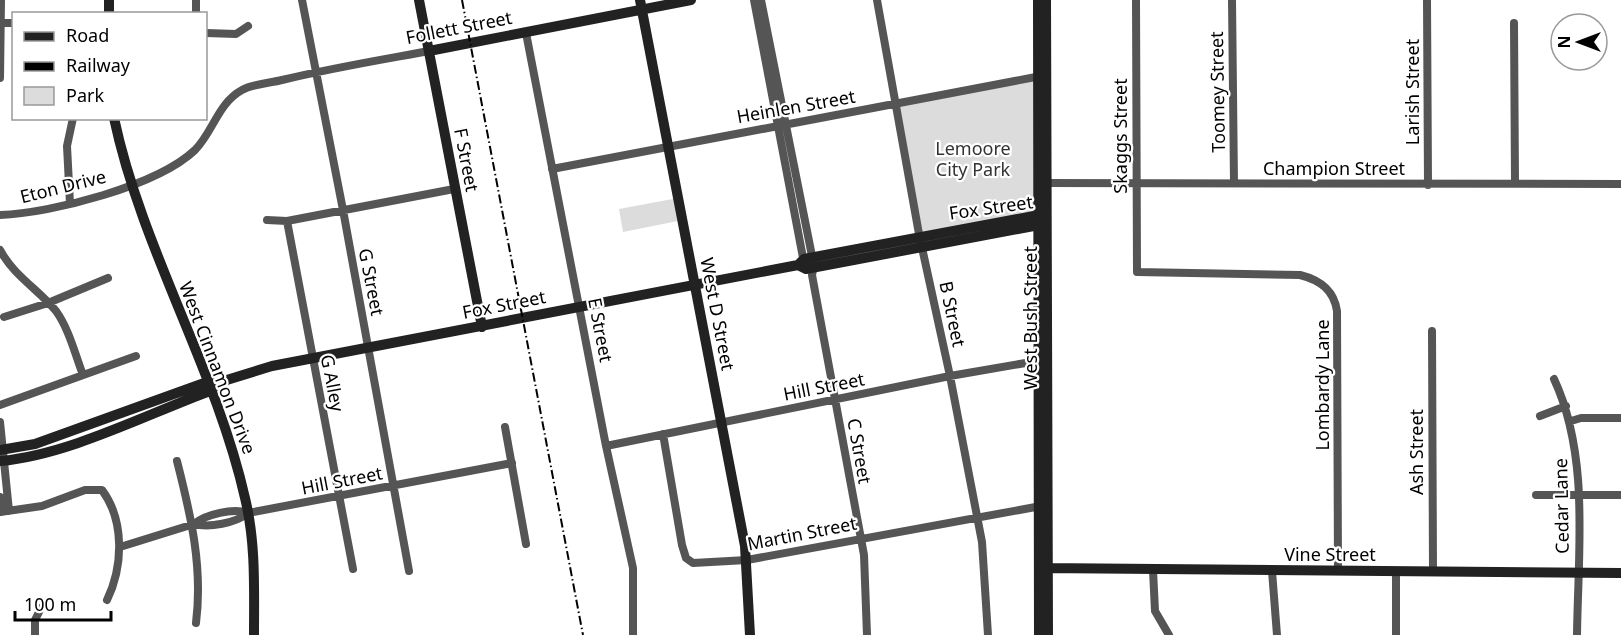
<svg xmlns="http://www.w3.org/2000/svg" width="1621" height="635" font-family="'Noto Sans',sans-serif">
<rect width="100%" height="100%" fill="#fff"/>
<path fill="#dcdcdc" d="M1037,77L1039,215L920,236L895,104Z
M678,198L683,220L623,232L619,209Z"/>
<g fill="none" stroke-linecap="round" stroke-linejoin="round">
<path stroke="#555" stroke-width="8" d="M196,0V14
M302,0L343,210L409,571
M754,0L804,263
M761,0L814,266L812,275L864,555L867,635
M877,0L919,234L950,376L982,542L988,635
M1136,0L1137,272L1300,275C1320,280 1334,290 1337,311L1338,571
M1232,0L1234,183
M1427,0L1428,185
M1,23H14
M1514,23L1515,183
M206,33L236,34L248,26
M526,33L606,446L633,568V635
M0,78L1,0
M552,169L1041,76
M1043,183L1621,184
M70,204L67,146L73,118
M0,215C52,213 157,186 195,150C213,132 218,103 242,90C253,84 270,83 282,80C331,68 380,60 429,51
M267,220L287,221L454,189
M287,221L353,569
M0,250C14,276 38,289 56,311C69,329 75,354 83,375
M4,317L48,303L108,278
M1432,331L1433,572
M1554,379C1590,456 1578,552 1577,635
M0,405L136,356
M1540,416L1566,406
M1571,421L1581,418H1621
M0,422L9,511
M505,427L526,544
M663,434L682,545L686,558L693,563L747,560L1041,506
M606,446L950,376L1043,360
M177,461C191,516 203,567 196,623
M1536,495H1621
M0,497L1,512
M0,512L42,506L85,490H102C125,521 123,567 107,600
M194,524C209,528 236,523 248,513
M120,547L194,524C206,514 233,508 248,513L512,463
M1153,570L1155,611L1169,635
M1272,571L1277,635
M35,635V620L41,608
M1396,635V572"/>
<path stroke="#222" stroke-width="10" d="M109,0V14
M419,0L482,327
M640,0L745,546L750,635
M1038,0L1039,635
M1046,0L1048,635
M429,51L691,0
M114,118C142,250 216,369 245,498C256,543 254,590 254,635
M0,450L35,444L207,382L217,383L272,366L798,265L806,269L1039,225L1046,219L1039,215L804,259L798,265
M0,461C68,455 145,415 210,391L214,387
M1042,568L1621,573"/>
<path stroke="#000" stroke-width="2" stroke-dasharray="9 3 1.5 3" stroke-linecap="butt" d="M462,0L583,635"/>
</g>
<g text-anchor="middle" stroke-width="4.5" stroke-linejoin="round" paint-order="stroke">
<g font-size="18" fill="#000" stroke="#fff">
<text transform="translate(459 28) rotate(-11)" y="6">Follett Street</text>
<text transform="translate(1218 92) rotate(-91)" y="6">Toomey Street</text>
<text transform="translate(1413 92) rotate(-90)" y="6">Larish Street</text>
<text transform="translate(796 107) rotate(-10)" y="6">Heinlen Street</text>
<text transform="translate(1121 136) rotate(-90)" y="6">Skaggs Street</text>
<text transform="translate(466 160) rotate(79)" y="6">F Street</text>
<text x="1334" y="175">Champion Street</text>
<text transform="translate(63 187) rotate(-14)" y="6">Eton Drive</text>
<text transform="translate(991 208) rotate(-8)" y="6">Fox Street</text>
<text transform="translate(371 282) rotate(79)" y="6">G Street</text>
<text transform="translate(504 305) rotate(-11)" y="6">Fox Street</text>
<text transform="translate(717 314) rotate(79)" y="6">West D Street</text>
<text transform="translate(952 314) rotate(78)" y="6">B Street</text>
<text transform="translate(1031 318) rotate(-90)" y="6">West Bush Street</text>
<text transform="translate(600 330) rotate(79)" y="6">E Street</text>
<text transform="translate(217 368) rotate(69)" y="6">West Cinnamon Drive</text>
<text transform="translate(332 383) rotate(79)" y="6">G Alley</text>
<text transform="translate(1323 385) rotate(-90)" y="6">Lombardy Lane</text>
<text transform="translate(824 387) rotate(-11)" y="6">Hill Street</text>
<text transform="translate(859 451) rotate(80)" y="6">C Street</text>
<text transform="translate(1417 452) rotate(-90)" y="6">Ash Street</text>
<text transform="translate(342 481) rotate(-11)" y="6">Hill Street</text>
<text transform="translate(1562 506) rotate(-91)" y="6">Cedar Lane</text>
<text transform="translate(802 534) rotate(-11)" y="6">Martin Street</text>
<text x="1330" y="561">Vine Street</text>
</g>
<g font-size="18" fill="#333" stroke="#fff">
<text x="973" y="155">Lemoore<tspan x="973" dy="21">City Park</tspan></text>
</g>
</g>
<rect x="12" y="12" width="195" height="108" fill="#ffffff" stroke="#999999" stroke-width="1.5"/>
<rect x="24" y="32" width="30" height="9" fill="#222222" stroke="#999999" stroke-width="1.5"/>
<text x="66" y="42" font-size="18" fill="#000000">Road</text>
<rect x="24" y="62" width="30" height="9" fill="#000000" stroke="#999999" stroke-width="1.5"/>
<text x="66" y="72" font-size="18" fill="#000000">Railway</text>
<rect x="24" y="87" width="30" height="18" fill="#dcdcdc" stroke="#999999" stroke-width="1.5"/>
<text x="66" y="102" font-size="18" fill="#000000">Park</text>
<g transform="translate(1579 42) rotate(270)"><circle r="28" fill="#ffffff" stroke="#999999" stroke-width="1.5"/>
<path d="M0-4.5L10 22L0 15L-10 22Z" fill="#000000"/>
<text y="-9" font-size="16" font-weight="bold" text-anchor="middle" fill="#000000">N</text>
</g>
<path d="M15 611v9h96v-9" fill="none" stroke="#000000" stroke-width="3"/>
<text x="24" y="611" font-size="18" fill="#000000" stroke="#ffffff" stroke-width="4.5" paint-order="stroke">100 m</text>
</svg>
